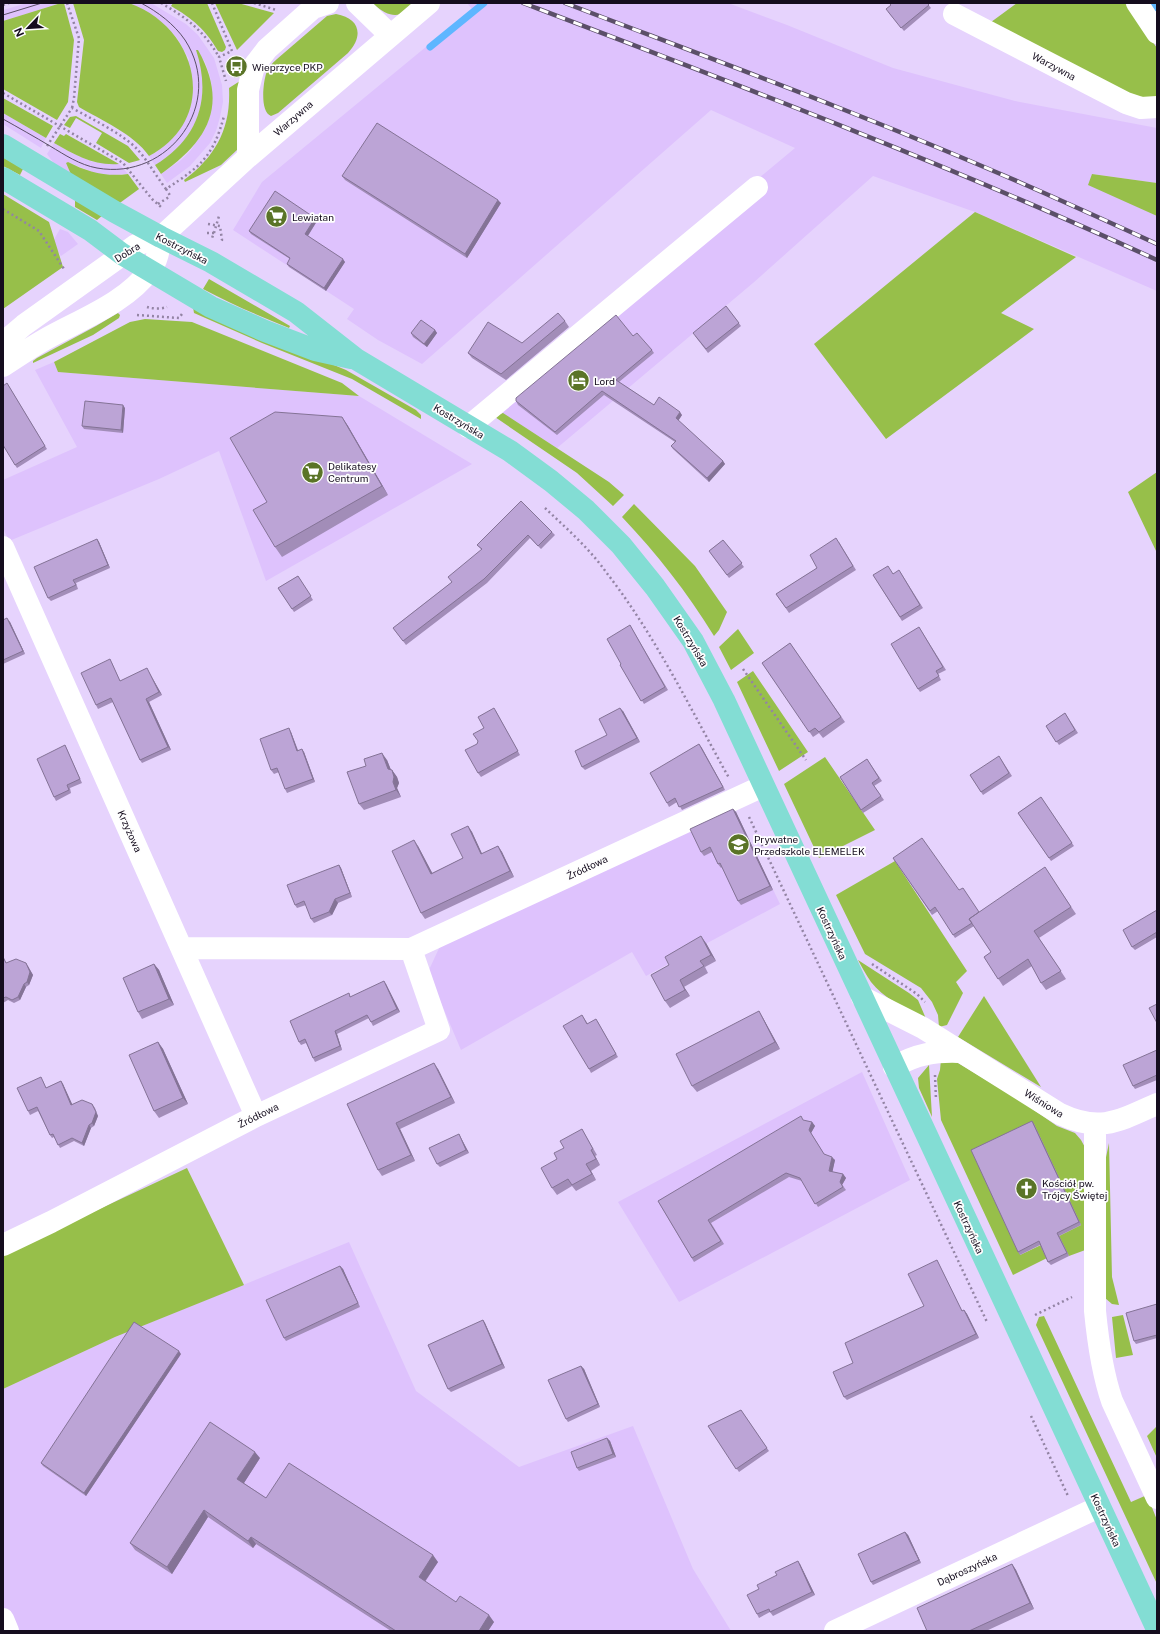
<svg xmlns="http://www.w3.org/2000/svg" width="1160" height="1634" font-family="'Public Sans',sans-serif">
<rect width="100%" height="100%" fill="#e6d3fd"/>
<path fill="#dec2fd" d="M27,3H61L3,21V10Z
M129,3H151L186,24L198,35L214,58L222,85L223,102L220,117L216,131L210,143L190,166L167,183L161,174L181,160L191,150L205,129L210,116L212,89L210,76L205,62L196,51L201,64L204,79L201,105L197,120L191,132L183,143L164,160L155,165L149,156L157,152L189,59L177,38L166,26L144,11Z
M467,3H728L787,25L893,68L1015,101L1157,128V183L1093,174L1089,184L1157,216V291L975,212L873,176L753,283L557,448L488,404L795,148L711,110L422,364L378,340L347,319L354,309L233,230L262,182L472,9Z
M3,113L46,138L41,148L3,124Z
M54,143L72,153L93,162L119,164L128,174L112,175L95,173L68,162L66,163L73,179L56,166L47,154Z
M60,229L68,232L78,244L61,256L52,243Z
M54,362L58,372L359,396L472,464L266,581L219,451L159,479L9,541L3,528V480L77,447L35,370Z
M733,807L780,904L646,976L632,952L461,1050L428,972L441,944Z
M862,1072L910,1180L679,1302L618,1202Z
M349,1242L416,1391L519,1467L633,1426L693,1569L731,1631H3V1389L115,1337Z"/>
<path fill="#97bf4a" d="M61,3H64L74,40L68,102L57,120L3,89V21Z
M73,3H129C199,28 220,118 149,156C134,134 101,120 79,107L77,102L84,40Z
M173,3H207L226,47L225,50L222,52L218,51C205,29 193,19 171,6Z
M215,3H238L274,13L237,50Z
M372,3H420C400,17 393,21 372,3Z
M1017,3H1125L1157,48V97L1130,101L987,25Z
M336,14C360,18 364,36 348,53L278,113L271,116C260,112 263,84 266,74C268,68 272,63 277,59L327,16Z
M196,50H198C229,105 208,141 161,174L155,165C198,139 212,98 196,50Z
M240,81L238,149L221,165L185,182L184,180C216,156 231,128 229,88Z
M3,98L53,126L46,138L3,113Z
M76,116L128,146L140,160L129,163L96,143L102,133L76,118L70,128L64,125L70,117Z
M60,134L64,136L66,134L119,164C94,166 75,155 54,143Z
M3,157L23,169L20,175L3,166Z
M68,162C87,172 107,177 128,174L139,189L117,205L73,179L66,163Z
M1092,174L1157,183V216L1088,185Z
M3,194L49,222L63,267L3,309Z
M75,198L103,215L97,220L75,207Z
M975,212L1076,257L1001,313L1034,329L886,439L814,344Z
M209,279L290,326L289,328C259,316 231,304 203,289Z
M193,307L346,370L416,410L421,415V419L352,379L262,343L194,313Z
M118,313L120,315L119,318L93,335L33,363V361L37,358L96,326Z
M145,319L192,322L342,383L359,396L58,372L54,362L130,322Z
M503,413L609,482L624,495L613,506L577,473L495,417L496,415Z
M1157,472V553L1128,492Z
M634,504L695,566L727,612L719,630L714,636C686,591 658,555 622,517Z
M738,629L754,653L731,670L719,647Z
M753,671L808,752L779,771L737,682Z
M825,757L875,830L819,858L784,784Z
M895,861L967,971L956,982L963,993L947,1025L939,1027L938,1015L932,1002L921,988L865,954L836,895Z
M858,960L909,993L918,1000L927,1021C908,1009 884,999 871,982C866,975 862,967 858,960Z
M984,996L1041,1087L958,1037Z
M941,1059L958,1063L1021,1101L1057,1126L1075,1133L1081,1140L1087,1151L1088,1249L1069,1256L1059,1236L1081,1225L1034,1124L1020,1255L1041,1245L1047,1258L1013,1275L941,1120L937,1079L940,1070Z
M929,1065L932,1117L919,1088L918,1078Z
M1109,1143L1112,1277L1119,1305L1112,1304L1105,1298V1162Z
M187,1168L244,1285L115,1337L3,1389V1254Z
M1123,1315L1133,1355L1116,1358L1112,1317Z
M1044,1316L1131,1502L1147,1495L1157,1520V1584L1036,1325L1039,1317Z
M1156,1427L1157,1429V1458L1147,1436Z"/>
<g fill="none" stroke-linecap="round" stroke-linejoin="round">
<path stroke="#5eb6ff" stroke-width="7" d="M1154,3L1157,8
M430,47L484,3"/>
<path stroke="#9384a4" stroke-width="2.5" stroke-dasharray="2 3" stroke-linecap="butt" d="M67,3L79,38L74,98L72,108
M161,3C187,18 204,31 219,57
M212,3L232,51L219,57L226,81
M254,3L276,10
M3,5L9,3
M3,93L123,163L152,199L161,207
M47,146L72,108C90,118 123,134 137,149C148,161 156,176 166,189C201,166 213,157 224,116
M166,189L171,197
M158,204L169,197
M3,209L39,231L64,269
M208,224L220,226L222,240L220,243
M207,233H214L212,238
M214,233L219,216
M147,307C153,309 161,309 167,307
M137,315L179,318L182,314
M545,508C566,528 589,548 606,572C655,635 690,708 729,778
M743,669L806,760
M749,817L987,1322
M872,964L917,994L925,1002
M935,1075L936,1100
M1035,1315L1072,1297
M1031,1416L1068,1496"/>
<path stroke="#fff" stroke-width="22" d="M357,3L390,35
M1137,3L1157,33
M954,14L1126,103L1141,108L1157,107
M248,157V90L254,66L267,49L313,8L328,3
M3,343L24,325L136,245L161,237L248,157L429,3
M3,366C17,357 30,348 44,340C81,319 125,304 151,269C158,260 159,248 161,237
M468,427L757,187
M3,547L256,1116
M183,948L411,949L763,786
M862,997L923,1028L1060,1114C1100,1133 1119,1121 1157,1104
M894,1067C916,1054 935,1051 960,1052
M1095,1124V1311C1098,1342 1102,1372 1112,1401L1157,1498
M3,1245L51,1222L256,1116L439,1030L411,949
M3,1619L8,1631
M835,1631L1099,1507"/>
<path stroke="#83ddd4" stroke-width="22" d="M3,145L115,212L161,237L211,262L296,312L356,359L510,451L551,481L586,510L621,545L655,587L693,641L724,700L1157,1629
M3,178L90,230L122,254L211,307L265,331L315,350L351,358"/>
<path stroke="#5b4f68" stroke-width="1" d="M3,15L42,3
M3,119C19,128 35,137 50,146C65,155 80,165 97,168C169,181 226,103 185,40C174,24 158,12 141,3"/>
<defs>
<path id="rail" d="M523,3C736,84 950,165 1157,260
M565,3C717,61 870,117 1019,182C1065,202 1111,223 1157,244"/>
</defs>
<use href="#rail" stroke="#5b4f68" stroke-width="4.5"/>
<use href="#rail" stroke="#fefefe" stroke-width="3" stroke-dasharray="9" stroke-linecap="butt"/>
</g>
<path fill="#a28db8" d="M927,3L931,8L904,31L888,12L891,5Z
M342,176L501,203L467,258L345,180Z
M317,221L308,236L345,262L326,291L289,267L287,264L290,259L251,234L249,231Z
M726,306L741,326L708,353L695,336Z
M565,321L569,327L506,380L472,358L468,353L522,343Z
M435,330L437,333L427,347L413,337L411,333Z
M633,336L652,350L654,353L619,382L654,405L682,415L678,421L723,461L725,464L709,482L673,449L671,446L675,442L604,395L557,435L518,405L516,401Z
M7,383L47,449L17,468L15,465Z
M125,408L123,433L84,429L82,426Z
M342,417L348,426L388,495L282,557L275,547Z
M521,501L555,535L541,549L530,538L487,583L406,645L393,628L452,582L482,550L477,545Z
M97,539L99,542L110,568L76,583L78,589L51,601L48,598Z
M723,540L744,567L729,578L709,551Z
M839,542L856,570L789,613L776,594L817,568Z
M901,573L923,608L902,621L873,575Z
M298,576L313,600L294,612L278,588Z
M3,620L10,622L25,654L3,664Z
M630,625L668,690L644,704L621,664Z
M919,627L946,670L938,674L941,680L920,692L918,689Z
M790,643L845,722L823,738L819,733L813,737L762,663Z
M112,663L120,681L149,672L162,695L149,702L171,750L142,763L140,760L113,702L98,709L96,705Z
M496,711L520,755L481,777L478,773L477,744L484,728Z
M623,711L640,742L585,770L582,767L607,735Z
M1065,713L1078,733L1059,745L1046,726Z
M291,732L298,750L304,752L315,782L287,793L285,789L279,772L274,774L271,770Z
M699,744L725,790L682,810L677,802L669,807L667,803Z
M65,745L67,749L82,783L70,788L71,793L56,801L54,797Z
M867,759L882,781L874,786L884,800L863,813L840,777Z
M1001,759L1012,776L983,795L970,775Z
M387,760L391,770H392L397,777L399,783L397,788L401,797L364,810L359,804Z
M1041,797L1074,846L1051,861L1018,813Z
M733,809L736,812L773,890L741,905L738,901L722,867L721,868L718,864L712,852L704,856L701,852Z
M468,826L472,832L482,854L498,846L502,852L514,877L425,919L421,913L418,846L432,873L463,858Z
M893,858L959,890L979,912L1050,875L1076,914L1039,938L1066,979L1046,990L1041,983L1032,966L1003,986L984,957L991,952L974,926L955,938L938,911L932,915Z
M339,865L341,868L352,897L338,903L332,915L314,923L311,919L306,905L297,908L295,905Z
M1157,910V937L1135,950L1132,947Z
M706,943L716,961L705,967L708,973L684,987L690,996L670,1008L665,1001L669,965Z
M3,956L6,963L28,966L33,975L29,985L26,987L20,1000L14,1003L8,1000L3,1003Z
M154,964L159,970L174,1005L142,1019L138,1012Z
M386,984L400,1012L373,1026L369,1018L337,1034L342,1050L315,1062L313,1058L306,1043L301,1045L299,1042L351,997Z
M759,1011L763,1018L780,1049L697,1092L692,1086Z
M582,1015L588,1024L598,1022L618,1057L591,1073L589,1069Z
M158,1042L163,1049L188,1104L159,1118L154,1111Z
M1157,1050V1080L1135,1089L1133,1086Z
M438,1069L455,1103L400,1129L415,1161L382,1176L378,1170L347,1104Z
M43,1081L46,1088L61,1081L63,1084L72,1105L92,1104L95,1108L98,1116L94,1126L91,1128L84,1146L74,1141L60,1148L54,1137L52,1138L50,1135L38,1111L30,1115L28,1111Z
M804,1121L812,1122L815,1126L811,1133L824,1154L835,1160L832,1172L843,1174L846,1178L842,1185L846,1190L818,1207L802,1181L789,1177L711,1223L724,1244L694,1262L658,1201Z
M1032,1121L1034,1124L1081,1225L1059,1236L1069,1256L1051,1265L1048,1262L1040,1245L1020,1255L1018,1252Z
M582,1129L586,1136L597,1155L595,1156L600,1165L591,1171L596,1180L576,1191L572,1186L557,1195L552,1188L557,1159L564,1148Z
M459,1134L469,1153L440,1167L437,1164Z
M937,1260L939,1264L962,1311L964,1310L967,1314L979,1338L847,1400L844,1397L853,1363L924,1306Z
M340,1266L343,1269L360,1307L286,1341L284,1338Z
M1157,1304V1338L1136,1344L1134,1341Z
M483,1320L485,1323L505,1368L451,1392L448,1389Z
M181,1354L86,1496L43,1466L41,1463Z
M581,1366L584,1369L600,1407L568,1422L566,1419Z
M741,1410L769,1451L739,1472L708,1426Z
M607,1438L610,1441L616,1457L579,1471L577,1468Z
M260,1458L244,1483L266,1498L438,1562L425,1582L456,1602L494,1622L488,1631H391L256,1544L253,1548L208,1517L172,1574L135,1550L130,1543Z
M905,1532L908,1535L921,1563L873,1585L871,1582Z
M800,1564L815,1595L773,1616L770,1612L759,1618L757,1614L759,1589L777,1575Z
M1012,1564L1016,1570L1034,1609L986,1631H927Z"/>
<path fill="#847396" d="M498,200L501,203L467,258L465,254Z
M315,218L317,221L307,237L305,234Z
M343,259L345,262L326,291L324,288Z
M435,330L437,333L427,347L424,344Z
M123,405L125,408L123,433L121,430Z
M680,412L682,415L678,421L676,418Z
M342,417L348,426L388,495L382,486Z
M723,461L725,464L709,482L707,478Z
M97,539L99,542L110,568L108,565Z
M7,618L10,622L25,654L23,651Z
M147,668L149,672L162,695L159,692Z
M146,699L149,702L171,750L168,747Z
M620,708L623,711L640,742L637,738Z
M289,728L291,732L299,754L297,751Z
M699,744L702,748L725,790L723,787Z
M302,749L304,752L315,782L313,779Z
M382,753L387,760L393,775L388,769Z
M392,770L397,777L399,783L397,788L401,797L396,790L393,782Z
M733,809L736,812L773,890L770,886Z
M468,826L472,832L485,860L481,854Z
M414,840L418,846L436,880L431,874Z
M498,846L502,852L514,877L510,871Z
M339,865L341,868L352,897L350,893Z
M335,899L338,903L332,915L329,912Z
M701,936L706,943L716,961L711,955Z
M26,963L33,975L29,985L27,982Z
M154,964L159,970L174,1005L169,999Z
M680,980L684,987L690,996L685,990Z
M384,981L386,984L400,1012L397,1009Z
M24,984L26,987L20,1000L18,997Z
M759,1011L763,1018L780,1049L775,1042Z
M335,1031L337,1034L342,1050L340,1046Z
M158,1042L163,1049L188,1104L183,1098Z
M434,1063L438,1069L455,1103L451,1097Z
M61,1081L63,1084L74,1108L71,1105Z
M92,1104L98,1116L94,1126L92,1123Z
M1032,1121L1034,1124L1081,1225L1079,1222Z
M812,1122L815,1126L811,1133L826,1158L809,1130Z
M396,1123L400,1129L415,1161L411,1155Z
M89,1125L91,1128L84,1146L82,1143Z
M459,1134L461,1138L469,1153L466,1150Z
M591,1150L595,1156L600,1165L596,1159Z
M832,1157L835,1160L832,1174L829,1171Z
M586,1164L591,1171L596,1180L592,1174Z
M843,1174L846,1178L842,1185L846,1190L840,1182Z
M1057,1233L1059,1236L1069,1256L1067,1253Z
M340,1266L343,1269L360,1307L358,1303Z
M964,1310L967,1314L979,1338L976,1334Z
M483,1320L485,1323L505,1368L502,1364Z
M179,1351L181,1354L86,1496L84,1493Z
M581,1366L584,1369L600,1407L598,1404Z
M607,1438L610,1441L616,1457L613,1454Z
M255,1452L260,1458L242,1486L237,1479Z
M204,1510L208,1517L172,1574L167,1567Z
M905,1532L908,1535L921,1563L919,1560Z
M251,1537L256,1544L253,1548L248,1541Z
M433,1555L438,1562L423,1584L419,1577Z
M798,1561L800,1564L815,1595L812,1592Z
M1012,1564L1016,1570L1034,1609L1030,1603Z
M489,1615L494,1622L488,1631H479Z"/>
<path fill="#bca4d6" stroke="#847396" d="M889,3H927L929,5L901,28L886,9L891,5Z
M377,123L498,200L465,254L342,176Z
M275,191L315,218L305,234L343,259L324,288L287,264L290,258L249,231Z
M726,306L739,323L706,349L693,333Z
M558,313L565,321L501,374L468,353L488,322L522,343Z
M616,315L633,336L637,333L652,350L616,380L654,405L659,397L680,412L676,418L723,461L707,478L671,446L676,441L602,391L555,432L516,401V398Z
M421,320L435,330L424,344L411,333Z
M7,383L45,446L15,465L3,445V386Z
M85,401L123,405L121,430L82,426Z
M275,412L342,417L382,486L275,547L253,510L267,502L230,438Z
M521,501L552,532L538,546L528,535L484,579L403,641L393,628L452,582L448,577L482,549L477,545Z
M836,538L853,566L786,608L776,594L817,568L810,555Z
M97,539L108,565L73,580L76,585L48,598L34,567Z
M723,540L742,563L727,575L709,551Z
M888,566L893,574L899,570L920,605L900,617L873,575Z
M298,576L311,596L292,609L278,588Z
M7,618L23,651L3,660V620Z
M630,625L665,687L641,701L620,665L621,664L607,639Z
M919,627L943,667L936,671L939,676L918,689L891,644Z
M790,643L841,717L819,732L815,728L809,732L762,663Z
M110,659L120,681L147,668L159,692L146,699L168,747L140,760L111,698L96,705L81,673Z
M494,708L518,751L478,773L465,750L477,744L478,741L473,734L484,728L478,717Z
M620,708L637,738L582,767L575,751L607,735L599,719Z
M1065,713L1075,730L1056,742L1046,726Z
M289,728L297,751L302,749L313,779L285,789L277,768L271,770L260,739Z
M699,744L723,787L679,807L675,798L667,803L650,773Z
M65,745L80,779L67,785L69,790L54,797L37,759Z
M382,753L388,769L392,770L394,777L393,782L396,790L359,804L347,772L366,766L364,759Z
M999,756L1009,773L981,792L970,775Z
M867,759L879,778L872,783L881,796L861,810L840,777Z
M1041,797L1072,843L1049,858L1018,813Z
M733,809L770,886L738,901L720,863L718,864L710,847L701,852L690,829Z
M468,826L481,854L498,846L510,871L421,913L392,851L414,840L431,874L463,858L451,834Z
M922,838L959,890L963,888L979,912L969,919L972,923L953,935L935,907L930,911L893,858Z
M339,865L350,893L335,899L329,912L311,919L304,901L295,905L287,885Z
M1045,867L1071,907L1034,931L1061,971L1041,983L1028,959L998,979L984,957L991,952L969,919Z
M1157,910V932L1132,947L1123,930Z
M701,936L711,955L700,961L704,966L680,980L685,990L665,1001L651,975L669,965L665,957Z
M3,957L6,963L16,959L26,963L30,972L27,982L24,984L18,997L12,1000L6,997L3,998Z
M154,964L169,999L138,1012L123,978Z
M384,981L397,1009L371,1022L367,1015L335,1031L340,1046L313,1058L305,1039L299,1042L290,1021L349,993L350,997Z
M1157,1004V1023L1149,1008Z
M759,1011L775,1042L692,1086L676,1054Z
M582,1015L587,1024L596,1019L616,1054L589,1069L563,1026Z
M158,1042L183,1098L154,1111L129,1055Z
M1157,1050V1075L1133,1086L1123,1065Z
M434,1063L451,1097L396,1123L411,1155L378,1170L347,1104Z
M41,1077L46,1088L61,1081L71,1105L82,1100L92,1104L96,1112L92,1123L89,1125L82,1143L72,1138L58,1145L53,1134L50,1135L37,1107L28,1111L17,1088Z
M801,1116L803,1120L812,1122L809,1130L824,1154L832,1157L829,1171L843,1174L840,1182L843,1187L815,1204L800,1178L786,1173L708,1220L721,1241L692,1258L658,1201Z
M1032,1121L1079,1222L1057,1233L1067,1253L1048,1262L1039,1241L1018,1252L971,1150Z
M582,1129L593,1149L591,1150L596,1159L586,1164L592,1174L572,1185L568,1179L552,1188L541,1168L557,1159L554,1153L564,1148L560,1141Z
M459,1134L466,1150L437,1164L429,1148Z
M937,1260L962,1311L964,1310L976,1334L844,1397L833,1372L853,1363L845,1343L924,1306L908,1274Z
M340,1266L358,1303L284,1338L266,1300Z
M1157,1304V1335L1134,1341L1126,1313Z
M483,1320L502,1364L448,1389L428,1345Z
M134,1322L179,1351L84,1493L41,1463Z
M581,1366L598,1404L566,1419L548,1380Z
M741,1410L767,1448L736,1469L708,1426Z
M210,1422L255,1452L237,1479L266,1498L289,1463L433,1555L419,1577L456,1602L460,1596L489,1615L479,1631H395H396L251,1537L248,1541L204,1510L167,1567L130,1543Z
M607,1438L613,1454L577,1468L571,1452Z
M905,1532L919,1560L871,1582L858,1554Z
M798,1561L812,1592L770,1612L769,1609L757,1614L747,1595L759,1589L757,1585L777,1575L775,1572Z
M1012,1564L1030,1603L969,1631H927L917,1608Z"/>
<defs>
<symbol id="bus-disc" viewBox="-11 -11 22 22"><circle r="9.5" fill="#5a7427" stroke="#fefefe"/><path d="M-5-6H5V4H4V6H2V4H-2V6H-4V4H-5ZM-3.5-4V0h7V-4ZM-3.5 1.2v1.5H-2V1.2ZM2 1.2v1.5H3.5V1.2Z" fill="#fff"/></symbol>
<symbol id="supermarket-disc" viewBox="-11 -11 22 22"><circle r="9.5" fill="#5a7427" stroke="#fefefe"/><path d="M-6-5.5h2.5l.6 2H6L4.5 2H-2.5L-4.4-4H-6ZM-1.5 3.2a1.3 1.3 0 1 0 .1 0ZM3 3.2a1.3 1.3 0 1 0 .1 0Z" fill="#fff"/></symbol>
<symbol id="hotel-disc" viewBox="-11 -11 22 22"><circle r="9.5" fill="#5a7427" stroke="#fefefe"/><path d="M-6-4.5h1.5V1H6V5H4.5V3h-9V5H-6ZM-4 0a1.8 1.8 0 1 1 3.6 0ZM.5 0V-2.5h3Q6-2.5 6 0Z" fill="#fff"/></symbol>
<symbol id="school-disc" viewBox="-11 -11 22 22"><circle r="9.5" fill="#5a7427" stroke="#fefefe"/><path d="M0-5L7-2L0 1L-7-2ZM-4 1L0 2.5L4 1V4Q0 6-4 4Z" fill="#fff"/></symbol>
<symbol id="church-disc" viewBox="-11 -11 22 22"><circle r="9.5" fill="#5a7427" stroke="#fefefe"/><path d="M-1.2-6h2.4v3.5h3.3v2.4h-3.3V6h-2.4V-.1h-3.3v-2.4h3.3Z" fill="#fff"/></symbol>
</defs>
<g fill-rule="evenodd">
<use href="#bus-disc" x="224" y="54" width="25" height="25"/>
<use href="#supermarket-disc" x="264" y="204" width="25" height="25"/>
<use href="#hotel-disc" x="566" y="368" width="25" height="25"/>
<use href="#supermarket-disc" x="300" y="460" width="25" height="25"/>
<use href="#school-disc" x="726" y="832" width="25" height="25"/>
<use href="#church-disc" x="1014" y="1176" width="25" height="25"/>
</g>
<g text-anchor="middle" stroke-width="3.5" stroke-linejoin="round" paint-order="stroke">
<g font-size="10" fill="#150d1e" stroke="#fefefe">
<text transform="translate(1054 66) rotate(28)" y="4">Warzywna</text>
<text transform="translate(293 118) rotate(-41)" y="4">Warzywna</text>
<text transform="translate(182 248) rotate(27)" y="4">Kostrzyńska</text>
<text transform="translate(127 252) rotate(-32)" y="4">Dobra</text>
<text transform="translate(459 421) rotate(31)" y="4">Kostrzyńska</text>
<text transform="translate(691 641) rotate(59)" y="4">Kostrzyńska</text>
<text transform="translate(130 831) rotate(66)" y="4">Krzyżowa</text>
<text transform="translate(587 867) rotate(-25)" y="4">Źródłowa</text>
<text transform="translate(832 933) rotate(65)" y="4">Kostrzyńska</text>
<text transform="translate(1044 1103) rotate(32)" y="4">Wiśniowa</text>
<text transform="translate(258 1115) rotate(-26)" y="4">Źródłowa</text>
<text transform="translate(969 1227) rotate(65)" y="4">Kostrzyńska</text>
<text transform="translate(1106 1520) rotate(65)" y="4">Kostrzyńska</text>
<text transform="translate(967 1569) rotate(-25)" y="4">Dąbroszyńska</text>
</g>
<g font-size="10" fill="#150d1e" stroke="#fefefe" text-anchor="start">
<text x="252" y="71">Wieprzyce PKP</text>
<text x="292" y="221">Lewiatan</text>
<text x="594" y="385">Lord</text>
<text x="328" y="470">Delikatesy<tspan x="328" dy="12">Centrum</tspan></text>
<text x="754" y="843">Prywatne<tspan x="754" dy="12">Przedszkole ELEMELEK</tspan></text>
<text x="1042" y="1187">Kościół pw.<tspan x="1042" dy="12">Trójcy Świętej</tspan></text>
</g>
</g>
<rect width="1160" height="1634" fill="none" stroke="#150d1e" stroke-width="8"/>
<g transform="translate(28 28) rotate(245)" stroke="#fefefe" stroke-width="3" paint-order="stroke">
<path d="M0-3L7 15L0 10L-7 15Z" fill="#150d1e"/>
<text y="-6" font-size="11" font-weight="bold" text-anchor="middle" fill="#150d1e">N</text>
</g>
</svg>
